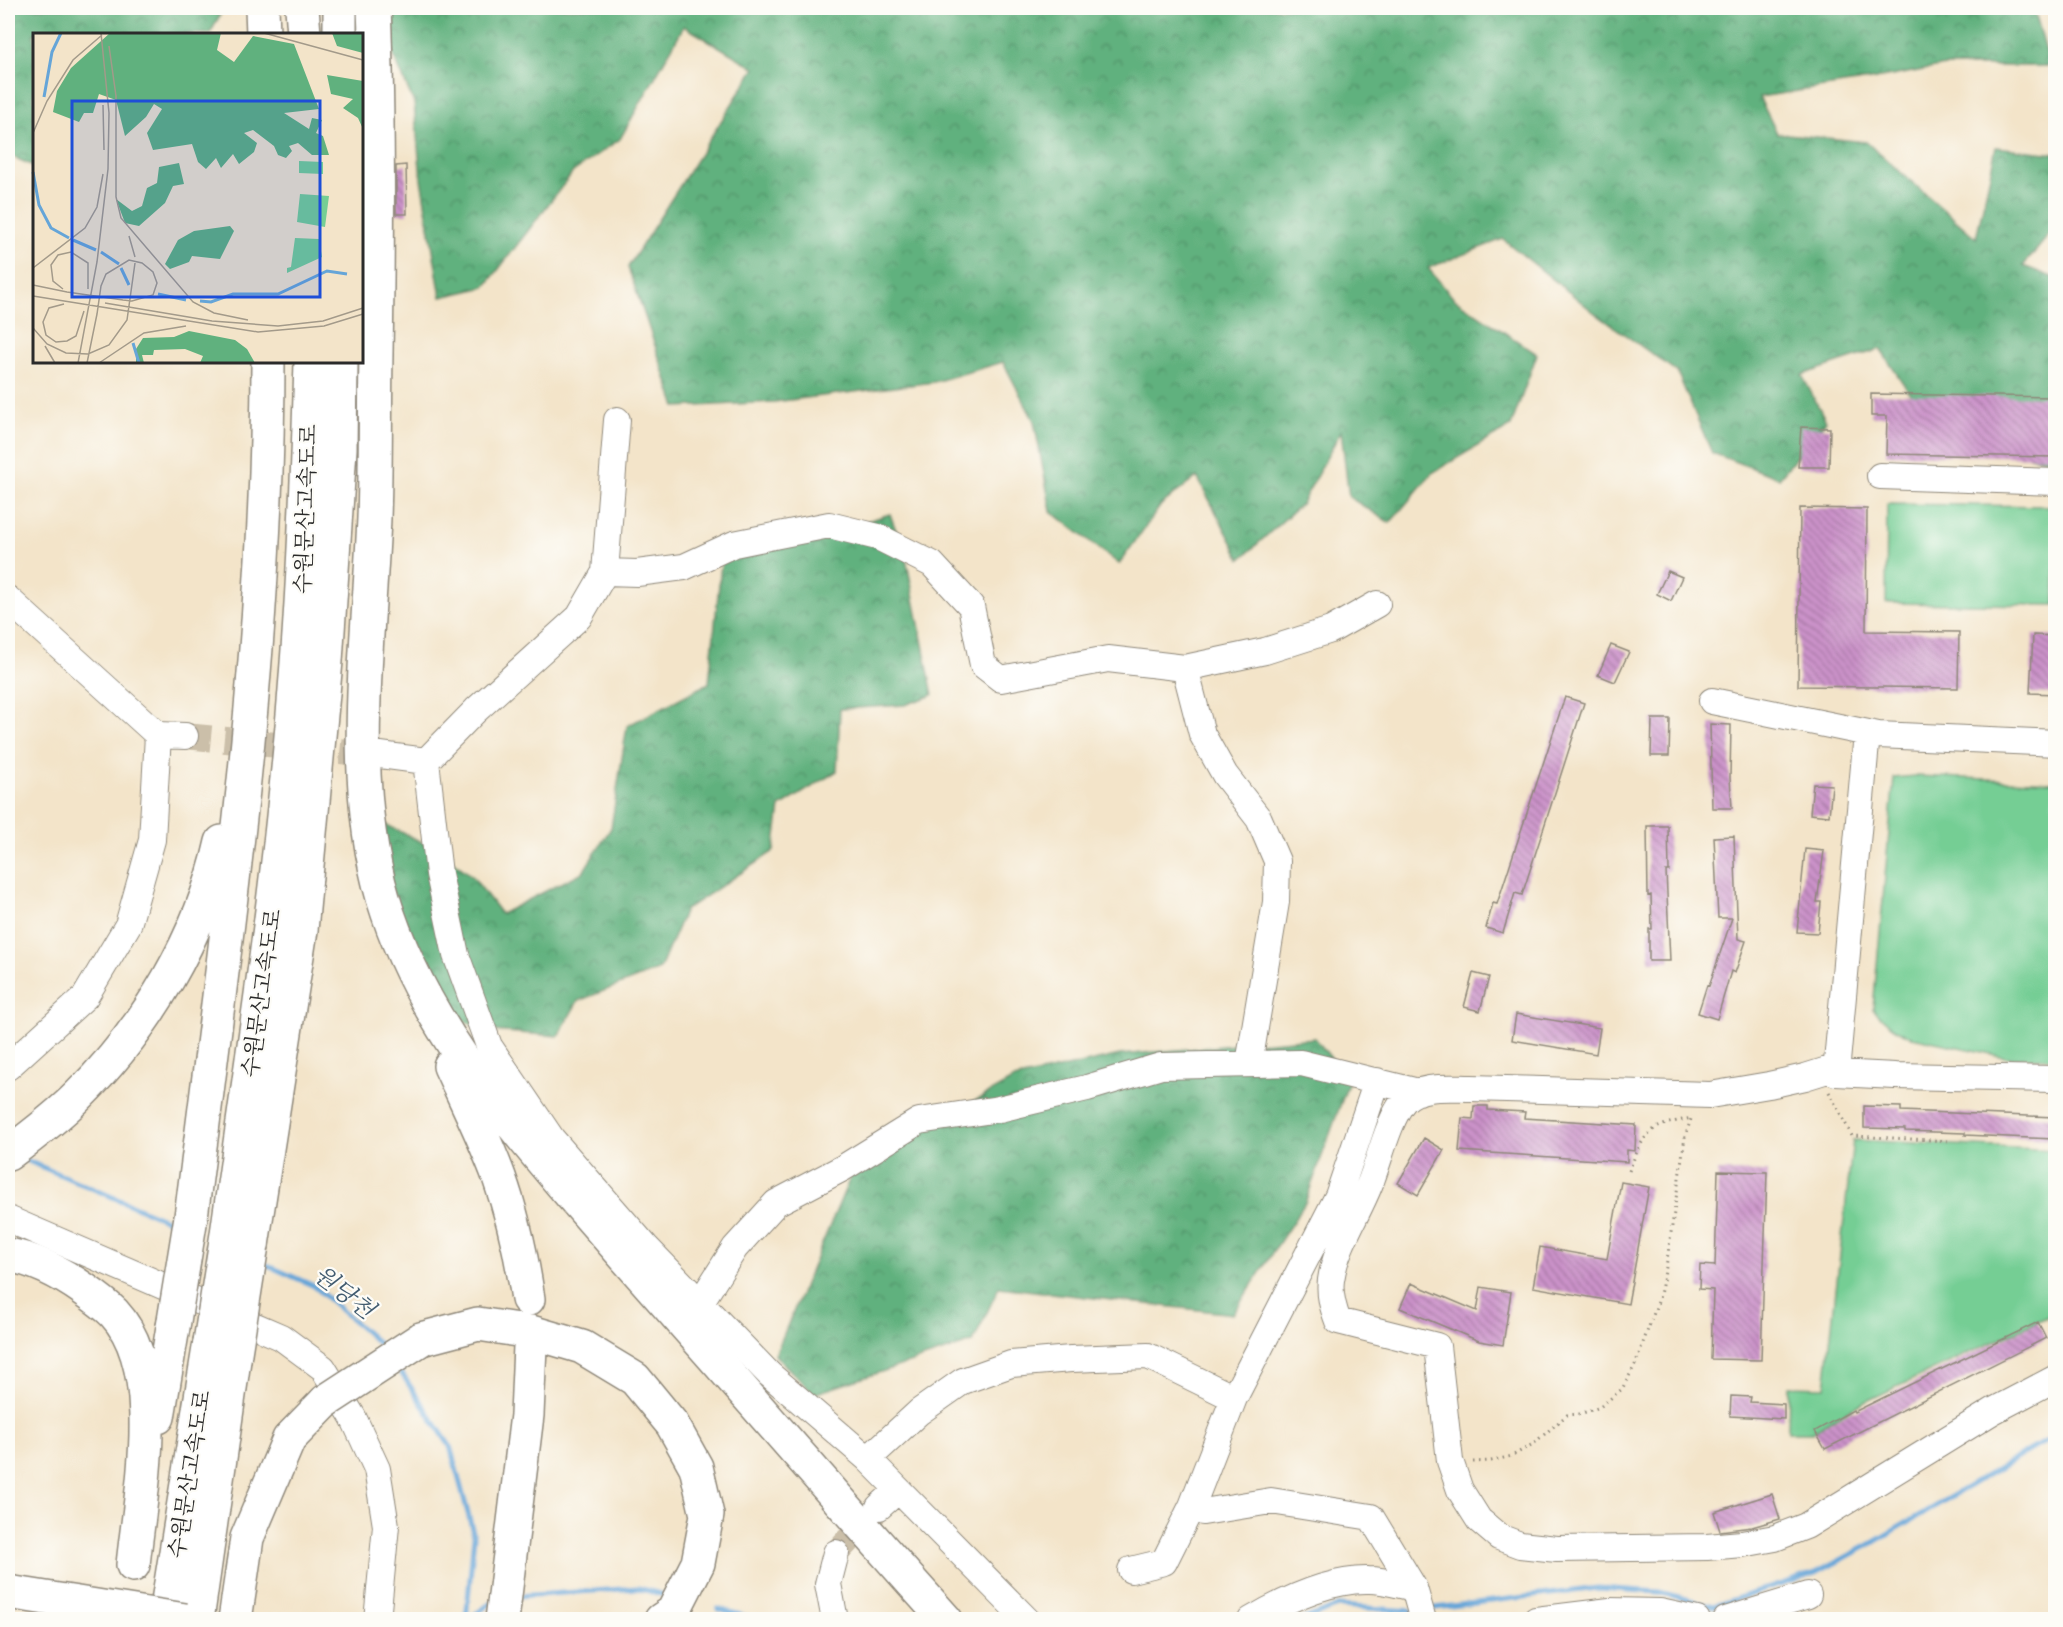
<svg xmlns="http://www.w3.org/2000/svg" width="2063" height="1627" font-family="'IM FELL Great Primer','Noto Serif KR',serif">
<defs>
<pattern id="forest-crowns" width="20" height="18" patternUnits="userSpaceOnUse" patternTransform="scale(1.5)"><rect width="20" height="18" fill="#60b17e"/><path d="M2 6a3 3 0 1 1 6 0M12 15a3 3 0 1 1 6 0" fill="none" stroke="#4f9067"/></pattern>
<pattern id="building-back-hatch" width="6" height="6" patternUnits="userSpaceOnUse" patternTransform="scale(1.5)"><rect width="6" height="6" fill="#cb92c9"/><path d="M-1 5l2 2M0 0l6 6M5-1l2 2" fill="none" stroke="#a577a3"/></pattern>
</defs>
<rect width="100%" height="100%" fill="#fdfcf7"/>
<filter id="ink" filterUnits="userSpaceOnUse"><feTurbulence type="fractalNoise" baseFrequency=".0167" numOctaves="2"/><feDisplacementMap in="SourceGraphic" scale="12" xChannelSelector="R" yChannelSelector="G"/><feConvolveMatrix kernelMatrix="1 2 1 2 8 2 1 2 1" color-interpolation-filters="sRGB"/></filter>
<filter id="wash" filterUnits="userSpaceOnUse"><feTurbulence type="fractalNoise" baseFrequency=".008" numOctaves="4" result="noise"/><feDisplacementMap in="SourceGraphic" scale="24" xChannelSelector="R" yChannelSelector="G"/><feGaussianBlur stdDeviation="1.35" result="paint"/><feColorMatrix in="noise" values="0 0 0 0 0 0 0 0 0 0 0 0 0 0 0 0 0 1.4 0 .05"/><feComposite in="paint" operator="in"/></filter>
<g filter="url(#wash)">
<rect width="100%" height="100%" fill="#f3e4c9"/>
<path fill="url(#forest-crowns)" stroke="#466e54" stroke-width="1.5" d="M8,8H222V11L210,34H34V166L8,155Z
M373,8H2034L2050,66H1945L1870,80L1759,97L1777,133L1866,142L1976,238L1996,147L2055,154V228L2023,266L2055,278V461L1993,449L1919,407L1880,349L1802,375L1826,421L1779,478L1712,453L1677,372L1596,314L1503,239L1428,268L1454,299L1537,354L1511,426L1432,473L1390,523L1349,497L1341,431L1302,503L1241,559L1197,477L1161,505L1119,564L1051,511L1034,421L1003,362L934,382L774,402L676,407L628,267L755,68L684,26L620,139L573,172L485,287L441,297L421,179L414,103Z
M890,514L906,558L933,695L905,705L840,709L837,771L780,807L774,851L685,910L660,969L578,1001L558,1036L492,1031L446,1016L413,951L366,815L440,851L473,877L501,914L583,872L611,828L627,726L709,683L722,555L806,540Z
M1315,1038L1349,1081L1305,1203L1233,1314L999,1287L973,1342L814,1394L775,1355L850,1178L881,1154L1014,1079L1120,1055Z"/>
<path fill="#75ce94" stroke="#507c60" stroke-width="1.5" d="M1887,504L2055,506V605L1886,603Z
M1915,776L2055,782V1058L2005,1057L1912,1037C1895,1031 1885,1022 1873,1009L1894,778Z
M1853,1140L2055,1150L2056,1304L2052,1305L2053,1314L1856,1406L1812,1432H1788L1789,1386L1825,1387Z"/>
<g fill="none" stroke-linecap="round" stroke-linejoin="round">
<path stroke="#65a5d8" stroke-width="5" d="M21,1158L178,1225
M260,1262L314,1286L386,1350
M398,1368L450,1446L474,1536L466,1620
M517,1596L638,1588L664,1595
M718,1609L759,1620
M1427,1609L1598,1588L1659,1592L1714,1606L1816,1573L1869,1545L2056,1435
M467,1620L491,1603
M1301,1620L1339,1606L1412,1611"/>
</g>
<g id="blocks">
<path fill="url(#building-back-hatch)" d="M406,165L407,214H396V166Z
M1871,394L2055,397V457L1886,454L1887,416H1871Z
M1801,427L1830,428L1829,467H1798Z
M1800,508L1867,509L1866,631L1959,632L1958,688L1798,686Z
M1668,571L1682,577L1671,601L1657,594Z
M2033,635L2055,636V694L2030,693Z
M1611,645L1629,652L1615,682L1598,675Z
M1565,697L1584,703L1522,895L1515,893L1503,933L1486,928L1493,903L1497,904Z
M1652,719H1670L1669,756H1651Z
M1710,724L1731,725L1730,778L1732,808H1712Z
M1813,784L1832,785L1829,816L1810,814Z
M1647,826H1668L1669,871H1666L1670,961H1649V929H1652L1651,895L1648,896Z
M1734,836L1738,939L1746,941L1735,973L1731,971L1717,1019L1698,1013L1707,985L1709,986L1732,918H1718L1714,837Z
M1805,849L1824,851L1817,902H1821L1818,933L1797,932Z
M1473,973L1489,977L1480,1011L1464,1007Z
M1516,1014L1600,1028L1596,1054L1512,1040Z
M1474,1106H1488V1110L1525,1112L1524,1118L1636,1125L1635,1151L1627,1150V1162L1459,1151L1462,1118L1473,1119Z
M1864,1106L1901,1107V1111L2055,1117V1139L1965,1135V1133L1905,1131V1129L1864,1128Z
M1424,1138L1444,1150L1418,1195L1398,1183Z
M1718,1171L1767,1172L1761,1360L1711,1359L1713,1290L1699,1289L1700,1265L1715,1266Z
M1621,1182L1649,1187L1628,1304L1533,1287L1540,1247L1607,1259Z
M1411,1283L1477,1311L1481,1287L1511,1292L1503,1345L1479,1341L1400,1308Z
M2038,1322L2046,1338L1825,1449L1815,1431L1853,1410L1854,1412Z
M1731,1396L1751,1397L1750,1402L1784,1404V1419L1730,1416Z
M1772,1494L1780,1519L1752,1527L1720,1531L1714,1512Z"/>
</g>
</g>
<g filter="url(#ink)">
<use href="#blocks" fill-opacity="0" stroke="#8f887a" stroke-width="1.5"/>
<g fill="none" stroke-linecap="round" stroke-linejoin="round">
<path stroke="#cbbfa9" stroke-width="26" stroke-dasharray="26 13" stroke-linecap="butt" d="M185,736L380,755
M836,1553L875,1512"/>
<defs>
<path id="minor" d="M1880,476L2056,482
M605,572L637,573L684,567L734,544L829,525L878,537L932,564L971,606L983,665L1001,679L1108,659L1185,668L1265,651L1331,630L1377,604
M8,599L158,735L185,736
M1185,668L1202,734L1225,775L1259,819L1277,861L1276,902L1249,1064
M1712,701L1878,735L2056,743
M1867,733L1836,1073L1895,1076L2056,1079
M380,755L426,761L439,874L456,955L489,1046L552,1139L646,1247L769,1374L868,1459L1027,1620
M426,761L476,710L579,617L605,572L617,420
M8,1067L85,997L128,925L152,840L158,735
M1837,1067L1805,1077L1769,1085L1710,1095L1471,1088C1451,1088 1419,1084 1404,1101C1390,1117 1380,1157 1372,1178C1360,1212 1336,1244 1331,1280C1329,1295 1333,1308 1338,1321L1437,1346L1450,1461L1460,1490L1479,1520L1499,1537L1520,1545L1557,1549L1707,1547L1742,1544L1775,1538L1806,1526L1993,1411L2056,1378
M8,1219L281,1337L323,1368L353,1417L377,1469L386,1526L377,1620
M700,1303L735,1248L776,1203L843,1168L919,1121L999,1109L1087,1088L1161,1066L1301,1063L1419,1092
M868,1459L919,1412L963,1381L1011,1364L1071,1359L1148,1356L1234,1398
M1192,1506L1203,1512L1271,1501L1371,1517L1414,1588L1423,1620
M879,1507L898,1490
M1131,1570L1164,1562L1192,1506L1234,1398L1338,1196L1377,1081
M835,1620L828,1584L836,1553
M1251,1620C1285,1600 1328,1579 1369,1580C1384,1580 1400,1585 1414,1588
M1536,1620L1610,1611L1660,1612L1697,1620
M1726,1620L1808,1595"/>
<path id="highway" d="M262,8L263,34
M302,8L304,34
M340,8V34
M374,8C379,123 378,238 376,354C375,408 376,463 374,518C369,640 348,779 383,898C417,1012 496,1108 572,1196C610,1240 648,1283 686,1326C773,1424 858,1523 946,1620
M450,1066C467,1103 485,1139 499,1177C513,1216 522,1258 528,1299
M8,1154C32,1136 57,1117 78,1096C147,1028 201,937 222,842
M191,1217C227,933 268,649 268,362
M227,1234C248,1085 271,937 286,788C301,646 307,504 311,362
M252,1245L301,930L326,661L340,449L341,362
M8,1255C37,1260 61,1273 85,1290C95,1297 106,1305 114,1313C167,1370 140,1495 133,1565
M421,1339L478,1324L531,1332L582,1347L635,1379L672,1424L696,1467L707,1515L698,1563L673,1612L661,1620
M158,1417L173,1327
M165,1620L210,1342
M197,1620L235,1353
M235,1620L247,1538L289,1439L326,1401
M502,1620L527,1415L530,1346"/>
</defs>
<use href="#minor" stroke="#8f887a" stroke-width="28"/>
<use href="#highway" stroke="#8f887a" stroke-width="36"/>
<path stroke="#8f887a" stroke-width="3" stroke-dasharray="1.5 4.5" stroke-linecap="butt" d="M1829,1092L1852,1136L1951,1141
M1629,1171C1645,1130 1649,1126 1692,1118
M1473,1462L1491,1461L1512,1456L1533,1444L1567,1415L1580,1414L1600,1407L1622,1389L1635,1365L1659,1299L1666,1267L1685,1137L1692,1116"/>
<use href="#minor" stroke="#fff" stroke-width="26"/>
<use href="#highway" stroke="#fff" stroke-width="33"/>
<defs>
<path id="highway-bridge" d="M173,1327L191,1217
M210,1342L227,1234
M235,1353L252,1245
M326,1401L421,1339
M8,1592L185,1620"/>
</defs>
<use href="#highway-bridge" stroke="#8f887a" stroke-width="36" stroke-linecap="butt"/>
<use href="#highway-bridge" stroke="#fff" stroke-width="33"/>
</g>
</g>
<g text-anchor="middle" stroke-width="4.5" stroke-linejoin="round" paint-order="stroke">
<g font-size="22" fill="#2b2b2b" stroke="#fdfcf7">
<text transform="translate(305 509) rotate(-88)" y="8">수원문산고속도로</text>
<text transform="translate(261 993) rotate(-82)" y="8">수원문산고속도로</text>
<text transform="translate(189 1474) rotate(-81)" y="8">수원문산고속도로</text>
</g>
<g font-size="24" font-style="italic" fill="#425c70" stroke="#fdfcf7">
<text transform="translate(344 1292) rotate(38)" y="8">원당천</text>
</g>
</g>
<g transform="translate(33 33)">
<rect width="330" height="330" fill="#f3e4c9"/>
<path d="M77,0H188L184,17L201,29L220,3L261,11L286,76L251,80L276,96L279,85L289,87L283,100L290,103L296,122H279L265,110L256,113L259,118L253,125L245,122L241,113L220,97L211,100L224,110L221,119L206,131L200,121L188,135L183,125L173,136L165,129L159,111L120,117L114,100L129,76L121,71L113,84L92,103L83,67L66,61L60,80H51L46,89L20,79L24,58L38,35ZM299,0H330V20L304,13ZM294,42L330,48V96L325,85L310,75L320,66L298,61ZM146,130L151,151L140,153L132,170L106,193L92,190L83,166L99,178L109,173L114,155L124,150L126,134ZM197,193L201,198L187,226L159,223L156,229L137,236L132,231L145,207L161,198ZM156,298L202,307L214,316L222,330H167L170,323L152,316L121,317L120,322H109L111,330H103V316L110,305L141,304Z" fill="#60b17e"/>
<path d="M266,128L290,129V141L266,140ZM267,161L296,163L292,194L264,189ZM262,205L286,206L289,224L254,240V235L258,234Z" fill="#75ce94"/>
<path fill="none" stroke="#65a5d8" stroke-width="3" d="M11,64L19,19L28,0M0,139L6,172L18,195L36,205M40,207L63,217M68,219L86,231M88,235L96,252M125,261L153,267M167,268L178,269L200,261H245L294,238L314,241M100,310L106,330"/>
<path fill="none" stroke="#a39a8a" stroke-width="1.5" d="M231,0L330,27M76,13L83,63V164L88,185L160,269L181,280L215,287M70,72L71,117M0,100L14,68L40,27L69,2M96,203L102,224M0,235L52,195L64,174L70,141M0,252L34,259L90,267L99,268L120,262L124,250L120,239L109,230L96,227L73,241L68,253L64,281L54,330M30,256L20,248L18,232L25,222L38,219L55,230V256M0,263L225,299L291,293L330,281M72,270L179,288L245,293L290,288L330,275M31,271L16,275L10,289L13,302L23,309L34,308L43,303L51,278M0,295L14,311L33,320L55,321L76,312L94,287L102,230M12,313L22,330M45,330L64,229L75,136L76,80L68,0M66,330L111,300L153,293"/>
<path fill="#1d4ed8" fill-opacity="0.15" stroke="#1d4ed8" stroke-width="3" d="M39,68H287V264H39Z"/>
<rect width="330" height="330" fill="none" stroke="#2b2b2b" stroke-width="3"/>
</g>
<rect width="2063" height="1627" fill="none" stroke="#fdfcf7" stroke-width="30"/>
</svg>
